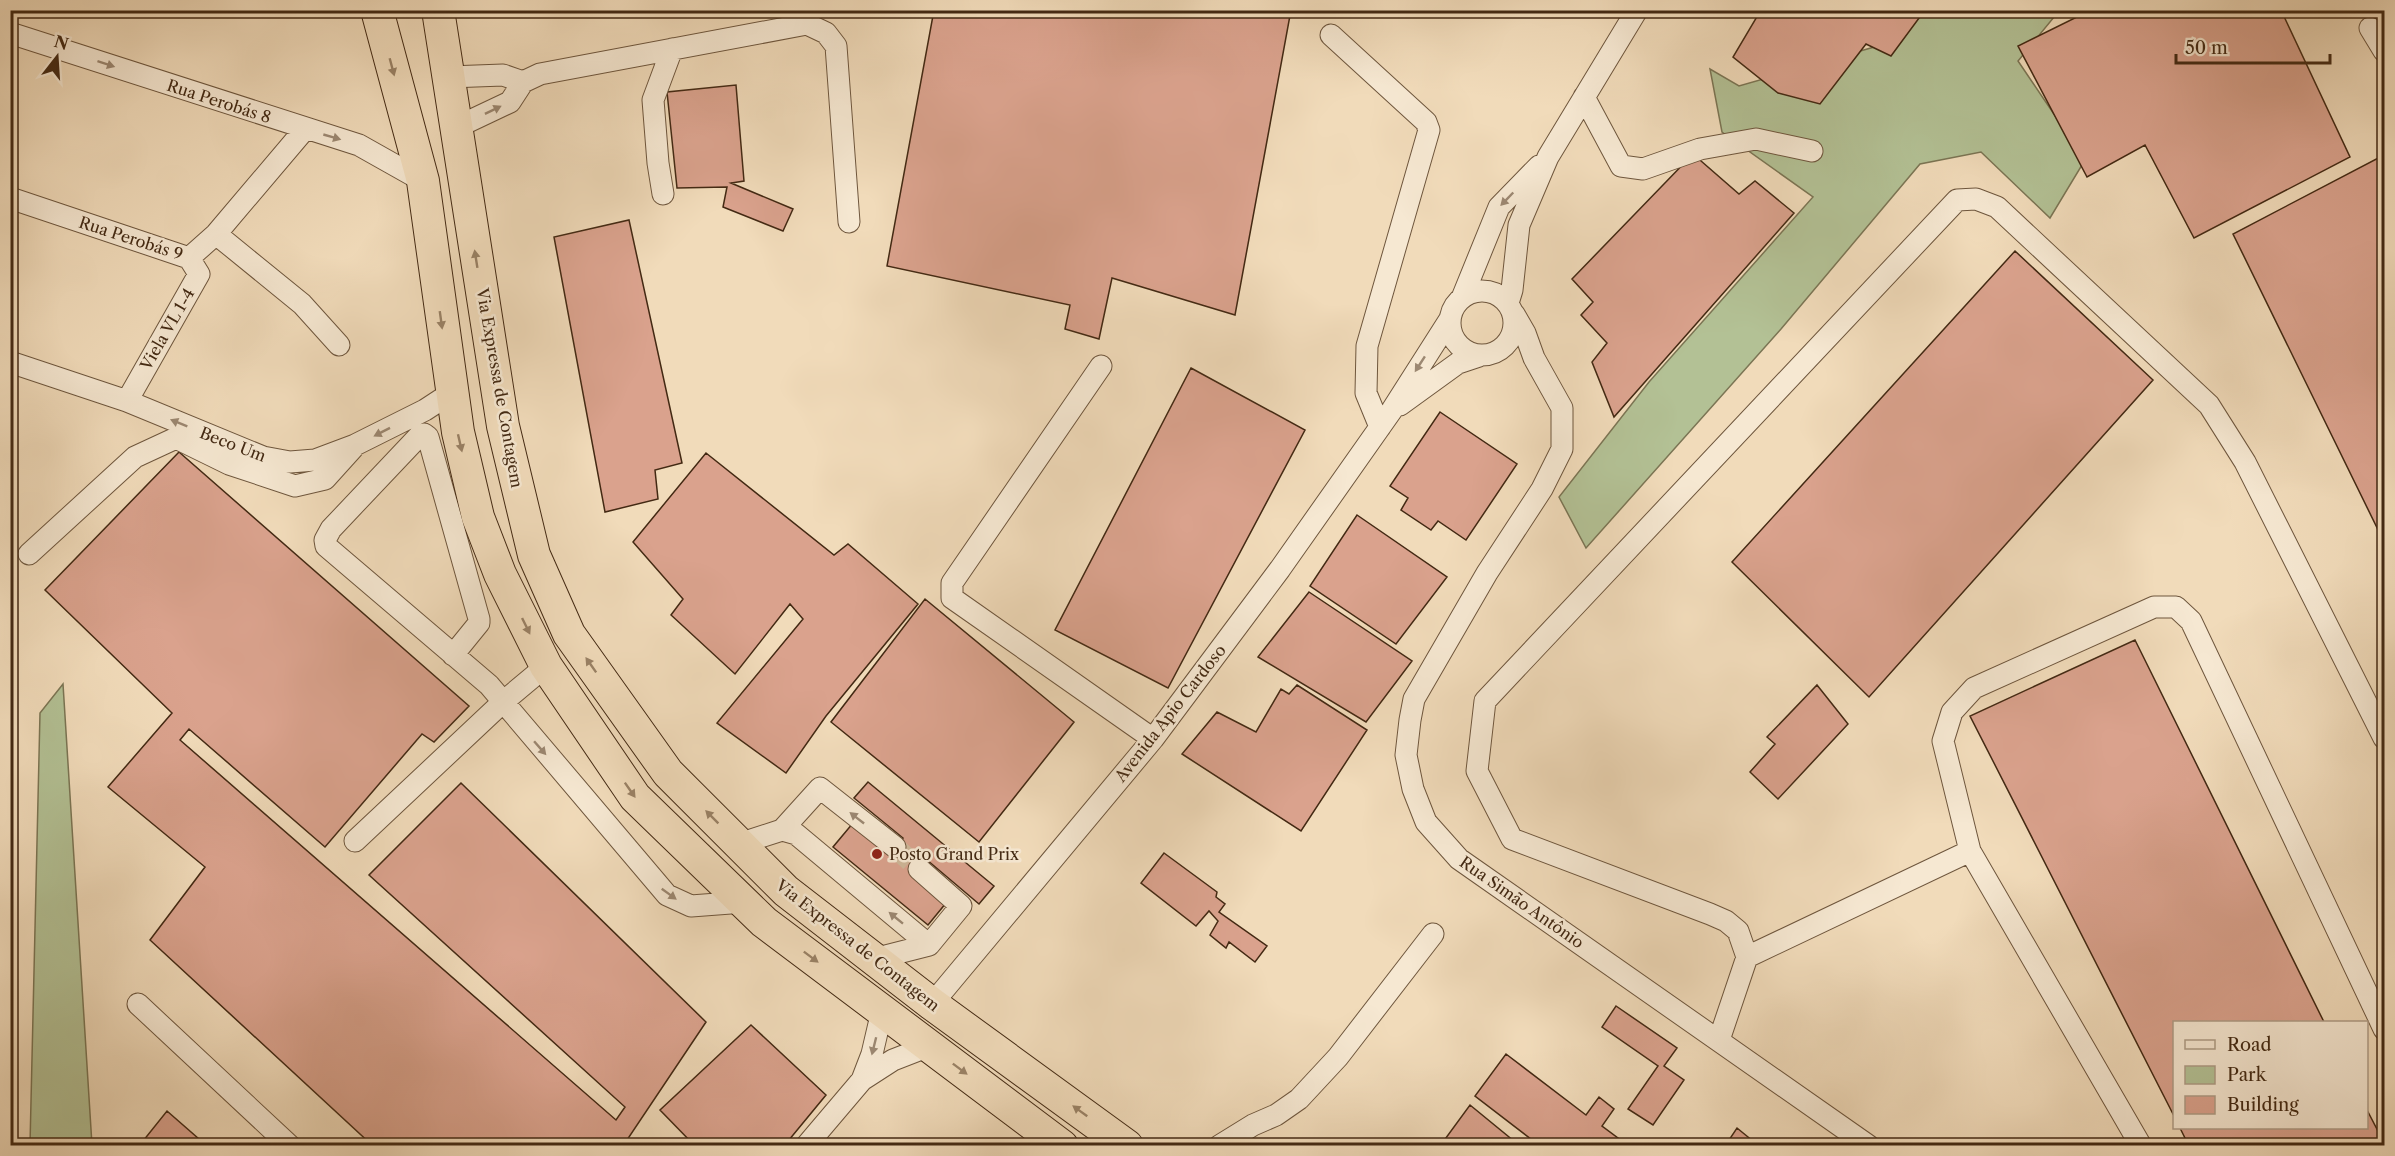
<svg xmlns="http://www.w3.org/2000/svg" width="2395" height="1156" font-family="'Libre Caslon Text',serif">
<rect width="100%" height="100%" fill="#f1dbba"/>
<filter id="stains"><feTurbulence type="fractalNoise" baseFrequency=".00333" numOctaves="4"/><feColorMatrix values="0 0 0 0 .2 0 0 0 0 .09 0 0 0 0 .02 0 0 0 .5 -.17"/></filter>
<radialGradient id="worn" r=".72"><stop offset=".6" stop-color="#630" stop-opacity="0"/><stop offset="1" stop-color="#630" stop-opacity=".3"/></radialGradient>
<path fill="#b3c195" stroke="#7b7554" stroke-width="1.5" d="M1921,11H2059L2018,61L2085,160L2050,218L1981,152L1920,164L1781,329L1586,548L1559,497L1649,382L1813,197L1722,132L1710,69L1739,86L1881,45Z
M63,684L92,1145H30L40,713Z"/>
<path fill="#daa28d" stroke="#432913" stroke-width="1.5" d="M934,10H1291L1235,315L1112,278L1099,339L1065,329L1070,305L887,266Z
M1751,10H1925L1891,56L1866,44L1820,104L1778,93L1733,57L1758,15Z
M2091,10H2281L2350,157L2194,238L2145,145L2087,177L2018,46Z
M736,85L744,181L731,183L793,209L783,231L723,207L727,187L677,188L667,92Z
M1693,154L1739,194L1755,181L1794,213L1614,417L1592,362L1607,343L1581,315L1593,302L1572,279Z
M2384,155V542L2233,234Z
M629,220L682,463L655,470L658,499L605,512L554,237Z
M2015,251L2153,380L1869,697L1732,562Z
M1191,368L1305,430L1168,688L1055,630Z
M1440,412L1517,464L1466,540L1438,521L1431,530L1401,510L1408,498L1390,486Z
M179,452L469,706L434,742L422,734L325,847L189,729L180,740L616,1120L625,1107L369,875L461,783L706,1022L623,1146H373L150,940L205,867L108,787L172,713L45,590Z
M706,453L834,555L848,544L918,604L826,716L786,773L717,723L803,619L790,604L735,674L671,615L683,599L633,542Z
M1357,515L1447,577L1396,644L1310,586Z
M1309,592L1412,661L1366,722L1258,657Z
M925,599L1074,722L979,842L831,722Z
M2135,640L2324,1022H2174V1116L1970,716Z
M1297,685L1367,730L1301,831L1182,754L1217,712L1256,732L1281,689L1289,694Z
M1817,685L1848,724L1778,799L1750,772L1775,744L1767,737Z
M868,782L994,886L979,904L927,860L913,876L946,903L928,925L833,847L853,823L890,853L903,838L854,798Z
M1164,853L1217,892L1216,897L1225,904L1219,912L1267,946L1255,962L1229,942L1226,948L1210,935L1218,921L1209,911L1196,926L1141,883Z
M1616,1006L1677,1048L1664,1066L1684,1080L1653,1125L1628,1109L1658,1066L1602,1027Z
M751,1025L826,1095L784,1146H695L660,1110Z
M1506,1054L1586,1115L1599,1097L1614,1109L1602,1126L1626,1144L1625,1146H1540L1475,1096Z
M1470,1105L1520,1146H1440Z
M2366,1108L2381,1137L2365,1146H2189L2180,1128H2366Z
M167,1111L207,1146H139Z
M1737,1128L1759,1146H1725Z"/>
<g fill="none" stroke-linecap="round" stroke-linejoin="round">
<path stroke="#ceb799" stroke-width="21" stroke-dasharray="21 10" stroke-linecap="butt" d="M895,847L919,869"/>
<defs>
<path id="minor" d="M2370,28L2384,51
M10,33L359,145L423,181
M1331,35L1426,122L1429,130L1367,346L1366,393L1380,427
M449,77L503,75L523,82
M1584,97L1621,166L1643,169L1700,149L1756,139L1812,151
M455,128L510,102L523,82L540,74L807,24L826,33L836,46L849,222
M663,194L658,163L653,100L672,49
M10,198L189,258L216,234L305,129
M216,234L302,304L339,345
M1450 323a32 32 0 1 1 64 0a32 32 0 1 1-64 0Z
M1462,298L1499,207L1539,166
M1508,303L1512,290L1519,225L1548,157L1637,10
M1514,314L1525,333L1534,358L1562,408V449L1542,489L1487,573L1414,699L1410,720L1406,755L1413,789L1426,822L1459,859L1869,1146
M10,362L127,401L263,457L290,462L315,460L355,445L425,410L451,393
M1101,366L952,583V598L1153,739
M127,401L199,274L189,258
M1400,405L1458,363L1479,356
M29,554L135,457L176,438L229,464L295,486L325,479L353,448
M453,655L479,623V619L428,437L424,434L419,436L331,529L325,540L326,546L489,685L667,895L691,906L744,902
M782,830L820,788L895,847
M355,841L503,702L546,666
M739,844L782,830L796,834L929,945L874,959
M1970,851L1943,741L1952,712L1974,688L2154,607H2176L2191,621L2384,1029
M919,869L961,906L929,945
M1747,957L1970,851L2141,1146
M138,1004L290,1146
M932,1004L1153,739L1280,569L1392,410L1450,319
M1719,1040L1747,957L1738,931L1726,921L1710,914L1512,839L1477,771L1485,701L1957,200L1976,199L1997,207L2209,405L2245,462L2384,738
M862,1080L872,1054L882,1011
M806,1146L862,1080L893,1060L929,1046
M1219,1146L1253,1125L1276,1115L1299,1099L1338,1057L1433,934"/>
<path id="highway" d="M377,10L423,181L458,432L478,517L500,574L546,666L635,797L764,922L1062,1146
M438,10L503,426L534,555L569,634L668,773L786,891L932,1004L1127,1146"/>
</defs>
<use href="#minor" stroke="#6e563d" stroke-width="23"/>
<use href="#highway" stroke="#432913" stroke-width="34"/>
<use href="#minor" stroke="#f6e8d2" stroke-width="21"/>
<use href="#highway" stroke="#f1dbba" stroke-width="32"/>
</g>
<defs><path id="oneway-solid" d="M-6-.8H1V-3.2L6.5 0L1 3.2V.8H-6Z" transform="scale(1.5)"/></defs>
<g fill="#9c8872">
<use href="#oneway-solid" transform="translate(106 64) rotate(18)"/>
<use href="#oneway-solid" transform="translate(493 110) rotate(-26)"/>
<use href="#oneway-solid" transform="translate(332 137) rotate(16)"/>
<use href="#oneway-solid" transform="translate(1507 199) rotate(134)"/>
<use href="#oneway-solid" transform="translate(1420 364) rotate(123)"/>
<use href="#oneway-solid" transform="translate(179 423) rotate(-158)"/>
<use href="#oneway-solid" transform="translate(382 432) rotate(153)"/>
<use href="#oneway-solid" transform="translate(540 748) rotate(49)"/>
<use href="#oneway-solid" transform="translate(857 818) rotate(-142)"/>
<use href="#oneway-solid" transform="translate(669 894) rotate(36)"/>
<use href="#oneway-solid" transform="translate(896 918) rotate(-141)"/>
<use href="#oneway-solid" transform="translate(874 1046) rotate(104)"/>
</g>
<g fill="#9a8266">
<use href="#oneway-solid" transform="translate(392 67) rotate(75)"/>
<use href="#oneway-solid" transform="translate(476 259) rotate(-99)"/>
<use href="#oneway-solid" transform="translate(441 320) rotate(82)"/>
<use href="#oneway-solid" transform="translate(460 443) rotate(77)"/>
<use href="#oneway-solid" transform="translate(526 626) rotate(64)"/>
<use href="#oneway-solid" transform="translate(591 665) rotate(-125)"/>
<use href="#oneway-solid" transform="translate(630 790) rotate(55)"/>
<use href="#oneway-solid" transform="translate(712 817) rotate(-135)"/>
<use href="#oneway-solid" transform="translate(811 957) rotate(37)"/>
<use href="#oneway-solid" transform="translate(960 1069) rotate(37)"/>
<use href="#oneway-solid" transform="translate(1080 1111) rotate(-144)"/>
</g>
<circle fill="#8f2418" stroke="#f6e8d2" stroke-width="2" cx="877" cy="854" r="6"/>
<g text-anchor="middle" stroke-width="5" stroke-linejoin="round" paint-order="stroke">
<g font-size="16" fill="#432913" stroke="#f6e8d2">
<text transform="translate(219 101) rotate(18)" y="6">Rua Perobás 8</text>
<text transform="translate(131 238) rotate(18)" y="6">Rua Perobás 9</text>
<text transform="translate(167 329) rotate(-60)" y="6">Viela VL 1-4</text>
<text transform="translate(500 388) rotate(80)" y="6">Via Expressa de Contagem</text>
<text transform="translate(233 444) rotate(21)" y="6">Beco Um</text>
<text transform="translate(1170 713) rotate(-52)" y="6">Avenida Apio Cardoso</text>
<text transform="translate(1522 902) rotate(35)" y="6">Rua Simão Antônio</text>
<text transform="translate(858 945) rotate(38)" y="6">Via Expressa de Contagem</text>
</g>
<g font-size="16" fill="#432913" stroke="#f6e8d2" text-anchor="start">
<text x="889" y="860">Posto Grand Prix</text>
</g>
</g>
<rect width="2395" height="1156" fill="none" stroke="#f1dbba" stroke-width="36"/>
<rect x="12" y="12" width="2371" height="1132" fill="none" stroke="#432913" stroke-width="3"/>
<rect x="18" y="18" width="2359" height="1120" fill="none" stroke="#432913" stroke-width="1.5"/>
<rect x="2173" y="1021" width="195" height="108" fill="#f6e8d2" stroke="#ae9c86" stroke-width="1.5"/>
<rect x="2185" y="1040" width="30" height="9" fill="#f6e8d2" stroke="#ae9c86" stroke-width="1.5"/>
<text x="2227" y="1051" font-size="18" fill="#432913">Road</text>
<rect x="2185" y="1066" width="30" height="18" fill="#b3c195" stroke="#ae9c86" stroke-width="1.5"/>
<text x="2227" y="1081" font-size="18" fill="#432913">Park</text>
<rect x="2185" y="1096" width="30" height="18" fill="#daa28d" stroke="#ae9c86" stroke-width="1.5"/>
<text x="2227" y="1111" font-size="18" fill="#432913">Building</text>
<g transform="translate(57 57) rotate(17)" stroke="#f6e8d2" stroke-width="4.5" paint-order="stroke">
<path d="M0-4.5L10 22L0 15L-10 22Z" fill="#432913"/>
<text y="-9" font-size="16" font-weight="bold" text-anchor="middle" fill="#432913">N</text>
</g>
<path d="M2176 54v9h154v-9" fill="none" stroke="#432913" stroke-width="3"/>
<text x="2185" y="54" font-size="18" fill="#432913" stroke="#f6e8d2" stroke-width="4.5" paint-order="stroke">50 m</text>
<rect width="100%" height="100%" filter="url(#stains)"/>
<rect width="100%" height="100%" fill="url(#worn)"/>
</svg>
